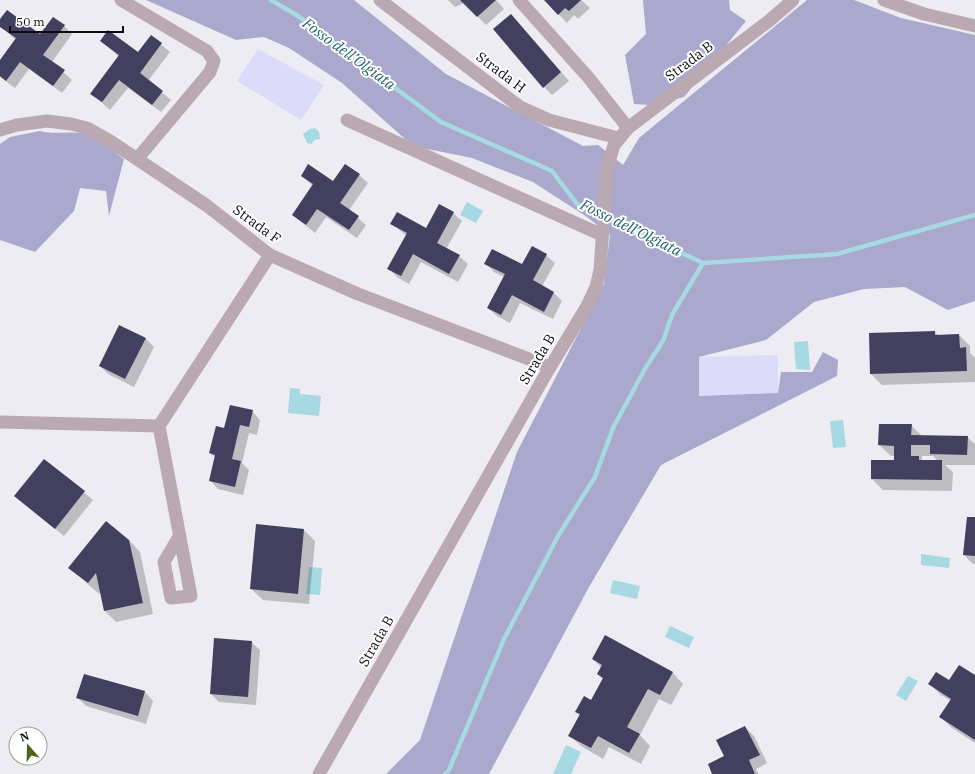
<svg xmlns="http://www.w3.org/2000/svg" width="975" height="774" viewBox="0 0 975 774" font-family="'IBM Plex Serif',serif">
  <rect width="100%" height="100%" fill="#ececf2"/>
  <g fill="#dcdbfa">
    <polygon points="258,49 324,85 301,120 237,81"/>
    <polygon points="778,355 778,393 699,396 699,357"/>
  </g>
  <g fill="#aaa8cd">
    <polygon points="146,0 354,0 446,74 583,146 598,145 623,165 639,138 807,0 854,0 901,18 975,35 975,301 948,310 905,287 864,289 814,302 766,340 699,357 699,396 778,393 781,372 812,372 823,352 838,360 837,376 661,465 589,587 489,774 386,774 420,740 517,452 604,284 610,235 587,217 533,182 472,158 413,146 342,83 289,48 264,37 236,40"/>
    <polygon points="643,0 729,0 730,10 746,21 684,97 652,105 634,104 625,55 646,34"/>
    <path d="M40,131C56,135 66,131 81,133C94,134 113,151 124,159L109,216L106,191L80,188L74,211L35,252L0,240V144L10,137Z"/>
  </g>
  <g fill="#a6d9e1">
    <polygon points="315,128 319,132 320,139 314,140 312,144 307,143 303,134 310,129"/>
    <polygon points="467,202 483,211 476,223 460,215"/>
    <polygon points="808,341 810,370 796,369 794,342"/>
    <polygon points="290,388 300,389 300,394 321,396 319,416 288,413"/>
    <polygon points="843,420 846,447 833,448 830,421"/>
    <polygon points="921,554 950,558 949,568 921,565"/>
    <polygon points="309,567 322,568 320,595 306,594"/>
    <polygon points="613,580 640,586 637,599 610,593"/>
    <polygon points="670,626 694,637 689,648 665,637"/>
    <polygon points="908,676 918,681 906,701 896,695"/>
    <polygon points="566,745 581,752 571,774 553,774"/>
  </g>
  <g fill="#0003" fill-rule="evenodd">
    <polygon points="448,0 496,0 504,9 486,25 464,3 455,7"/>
    <polygon points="545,0 581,0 590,8 578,19 574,15 567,23"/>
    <polygon points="511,15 569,81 552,95 544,87"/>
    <polygon points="0,21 40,36 64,26 72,34 52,62 72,80 62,93 29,69 15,88 0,77 0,62 16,40 0,26"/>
    <polygon points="151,36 170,52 148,81 171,100 161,112 128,88 110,110 91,93 119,57 101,41 138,53"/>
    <polygon points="359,175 368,183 349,210 366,225 357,238 326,217 315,233 293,215 313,186 302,176 333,183"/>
    <polygon points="453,213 462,221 446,249 459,256 468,264 458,282 421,262 409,284 397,277 389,269 407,236 392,224 426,229"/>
    <polygon points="546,255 555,263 542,286 554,293 562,301 553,319 520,303 510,323 497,316 488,308 504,277 494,272 485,263 522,266"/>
    <polygon points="935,332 939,336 959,335 970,346 970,353 975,358 975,382 882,385 871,374"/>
    <polygon points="145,338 154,347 134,387 108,374 100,366"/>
    <polygon points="252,411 260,420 257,435 249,433 242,463 249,470 243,495 218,489 210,480 216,458 210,453 225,429"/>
    <path d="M911,425L922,436L967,437L975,444V465H945L953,472L952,491L883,490L872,479V461H895V456H891L879,445ZM922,456H933L938,461L922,460Z"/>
    <polygon points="44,460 93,500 64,536 15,496"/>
    <polygon points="975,518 975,564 972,563 964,555"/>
    <polygon points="304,530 315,541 309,604 263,600 251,589"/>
    <polygon points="129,540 140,552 153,614 116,622 105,611 101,591 99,594 70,568"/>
    <polygon points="251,642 260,650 256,705 219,702 211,694"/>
    <polygon points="593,659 672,672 683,684 671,705 659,699 640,735 650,746 641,764 609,747 603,759 581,746 569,735 580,716 576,712 591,701 603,679 598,674 602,668"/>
    <polygon points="84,675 145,692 153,701 146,724 86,706 78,698"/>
    <polygon points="975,677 975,743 952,728 941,717 951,701 941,695 930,684"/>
    <polygon points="745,727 754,736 767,763 756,769 759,774 714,774"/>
  </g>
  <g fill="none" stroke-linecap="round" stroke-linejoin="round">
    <g stroke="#a6d9e1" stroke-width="4.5">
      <polyline points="271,0 298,16 441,122 552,171 577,204 703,263 837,254 975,215"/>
      <polyline points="445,774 449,770 504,639 558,536 595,477 613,428 646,367 663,341 672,315 703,263"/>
    </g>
  </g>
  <g fill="#423f5f">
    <polygon points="460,0 496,0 477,17"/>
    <polygon points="544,0 581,0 569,11 565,8 558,15"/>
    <polygon points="7,10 40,34 53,17 65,25 43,55 65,70 53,86 20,62 6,81 0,76 0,60 16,38 0,27 0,19"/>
    <polygon points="511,14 561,72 543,88 493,29"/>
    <polygon points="108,30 138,52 151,35 162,43 140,73 163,91 152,105 119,80 102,102 90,94 119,55 100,41"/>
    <polygon points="308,164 333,181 345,164 360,174 340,203 359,216 349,230 317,209 306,225 292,215 313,184 301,176"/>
    <polygon points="439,204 454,212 437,243 460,255 449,274 413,254 401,276 387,269 407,233 390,224 397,212 426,228"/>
    <polygon points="532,246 547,254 533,280 554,292 544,312 512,295 501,315 487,308 505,274 484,264 492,249 522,264"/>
    <polygon points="119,325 146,338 125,379 99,366"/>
    <polygon points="935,331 935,335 959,334 960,348 966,347 967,371 870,374 869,333"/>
    <polygon points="230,405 253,410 249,427 240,425 232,459 241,461 235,487 209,481 215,455 209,453 216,426 224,428"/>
    <polygon points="879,424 912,424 911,435 968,436 967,455 930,454 930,445 911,445 911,456 919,456 919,460 942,460 942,480 871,479 871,460 894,460 894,446 878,445"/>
    <polygon points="44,459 85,491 55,529 14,496"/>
    <polygon points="967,517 975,517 975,556 963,555"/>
    <polygon points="106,521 129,540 143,603 104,611 96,573 88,583 68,568"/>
    <polygon points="256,524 304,529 298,594 250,589"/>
    <polygon points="605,635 673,672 660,695 648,689 627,727 640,734 629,753 598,736 591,748 568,736 580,714 575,712 584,696 591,700 603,678 597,674 602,665 592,659"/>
    <polygon points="214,638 252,641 248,697 210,694"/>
    <polygon points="959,665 975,675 975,740 939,717 951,699 928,684 936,672 949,680"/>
    <polygon points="84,674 145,691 138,716 76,698"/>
    <polygon points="745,726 760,755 749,760 755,774 712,774 708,764 724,756 716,740"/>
  </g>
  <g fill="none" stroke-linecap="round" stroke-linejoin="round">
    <g stroke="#bba9b2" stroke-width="13">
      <polyline points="121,0 207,51 214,61 210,72 137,159"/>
      <polyline points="380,0 520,107 549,120 618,138"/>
      <polyline points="519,0 588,77 628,128"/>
      <polyline points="884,0 924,14 975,26"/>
      <polyline points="347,120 602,235"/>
      <polyline points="0,130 17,125 47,121 71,124 87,128 110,141 206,205 270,255 358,294 550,367"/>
      <polyline points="0,422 159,426 191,596 171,598 164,562 180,535"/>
      <polyline points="159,426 270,255"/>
      <polyline points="319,774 543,379 587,306 596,287 600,270 607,169 614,145 628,128 770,20 793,0"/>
    </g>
  </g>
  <g text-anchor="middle" stroke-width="4" stroke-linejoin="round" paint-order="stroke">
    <g font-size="14" fill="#0c0c0e" stroke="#fff">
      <text transform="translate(689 61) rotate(-37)" y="5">Strada B</text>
      <text transform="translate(501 72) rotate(37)" y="5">Strada H</text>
      <text transform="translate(257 224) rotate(36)" y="5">Strada F</text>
      <text transform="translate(537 359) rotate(-59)" y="5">Strada B</text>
      <text transform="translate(376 641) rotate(-60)" y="5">Strada B</text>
    </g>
    <g font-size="15" font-style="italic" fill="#1d616a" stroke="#fff">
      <text transform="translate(349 54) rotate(36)" y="5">Fosso dell’Olgiata</text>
      <text transform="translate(631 228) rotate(26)" y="5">Fosso dell’Olgiata</text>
    </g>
  </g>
  <g transform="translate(28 746) rotate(340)"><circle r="19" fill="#ffffff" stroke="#9e9e9f"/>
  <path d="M0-3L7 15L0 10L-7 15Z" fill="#49661a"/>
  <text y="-6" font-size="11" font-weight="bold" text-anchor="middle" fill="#0c0c0e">N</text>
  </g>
  <path d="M10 26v6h113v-6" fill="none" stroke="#0c0c0e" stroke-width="2"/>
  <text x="16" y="26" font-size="12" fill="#0c0c0e" stroke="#ffffff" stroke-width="3" paint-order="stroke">50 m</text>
</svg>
